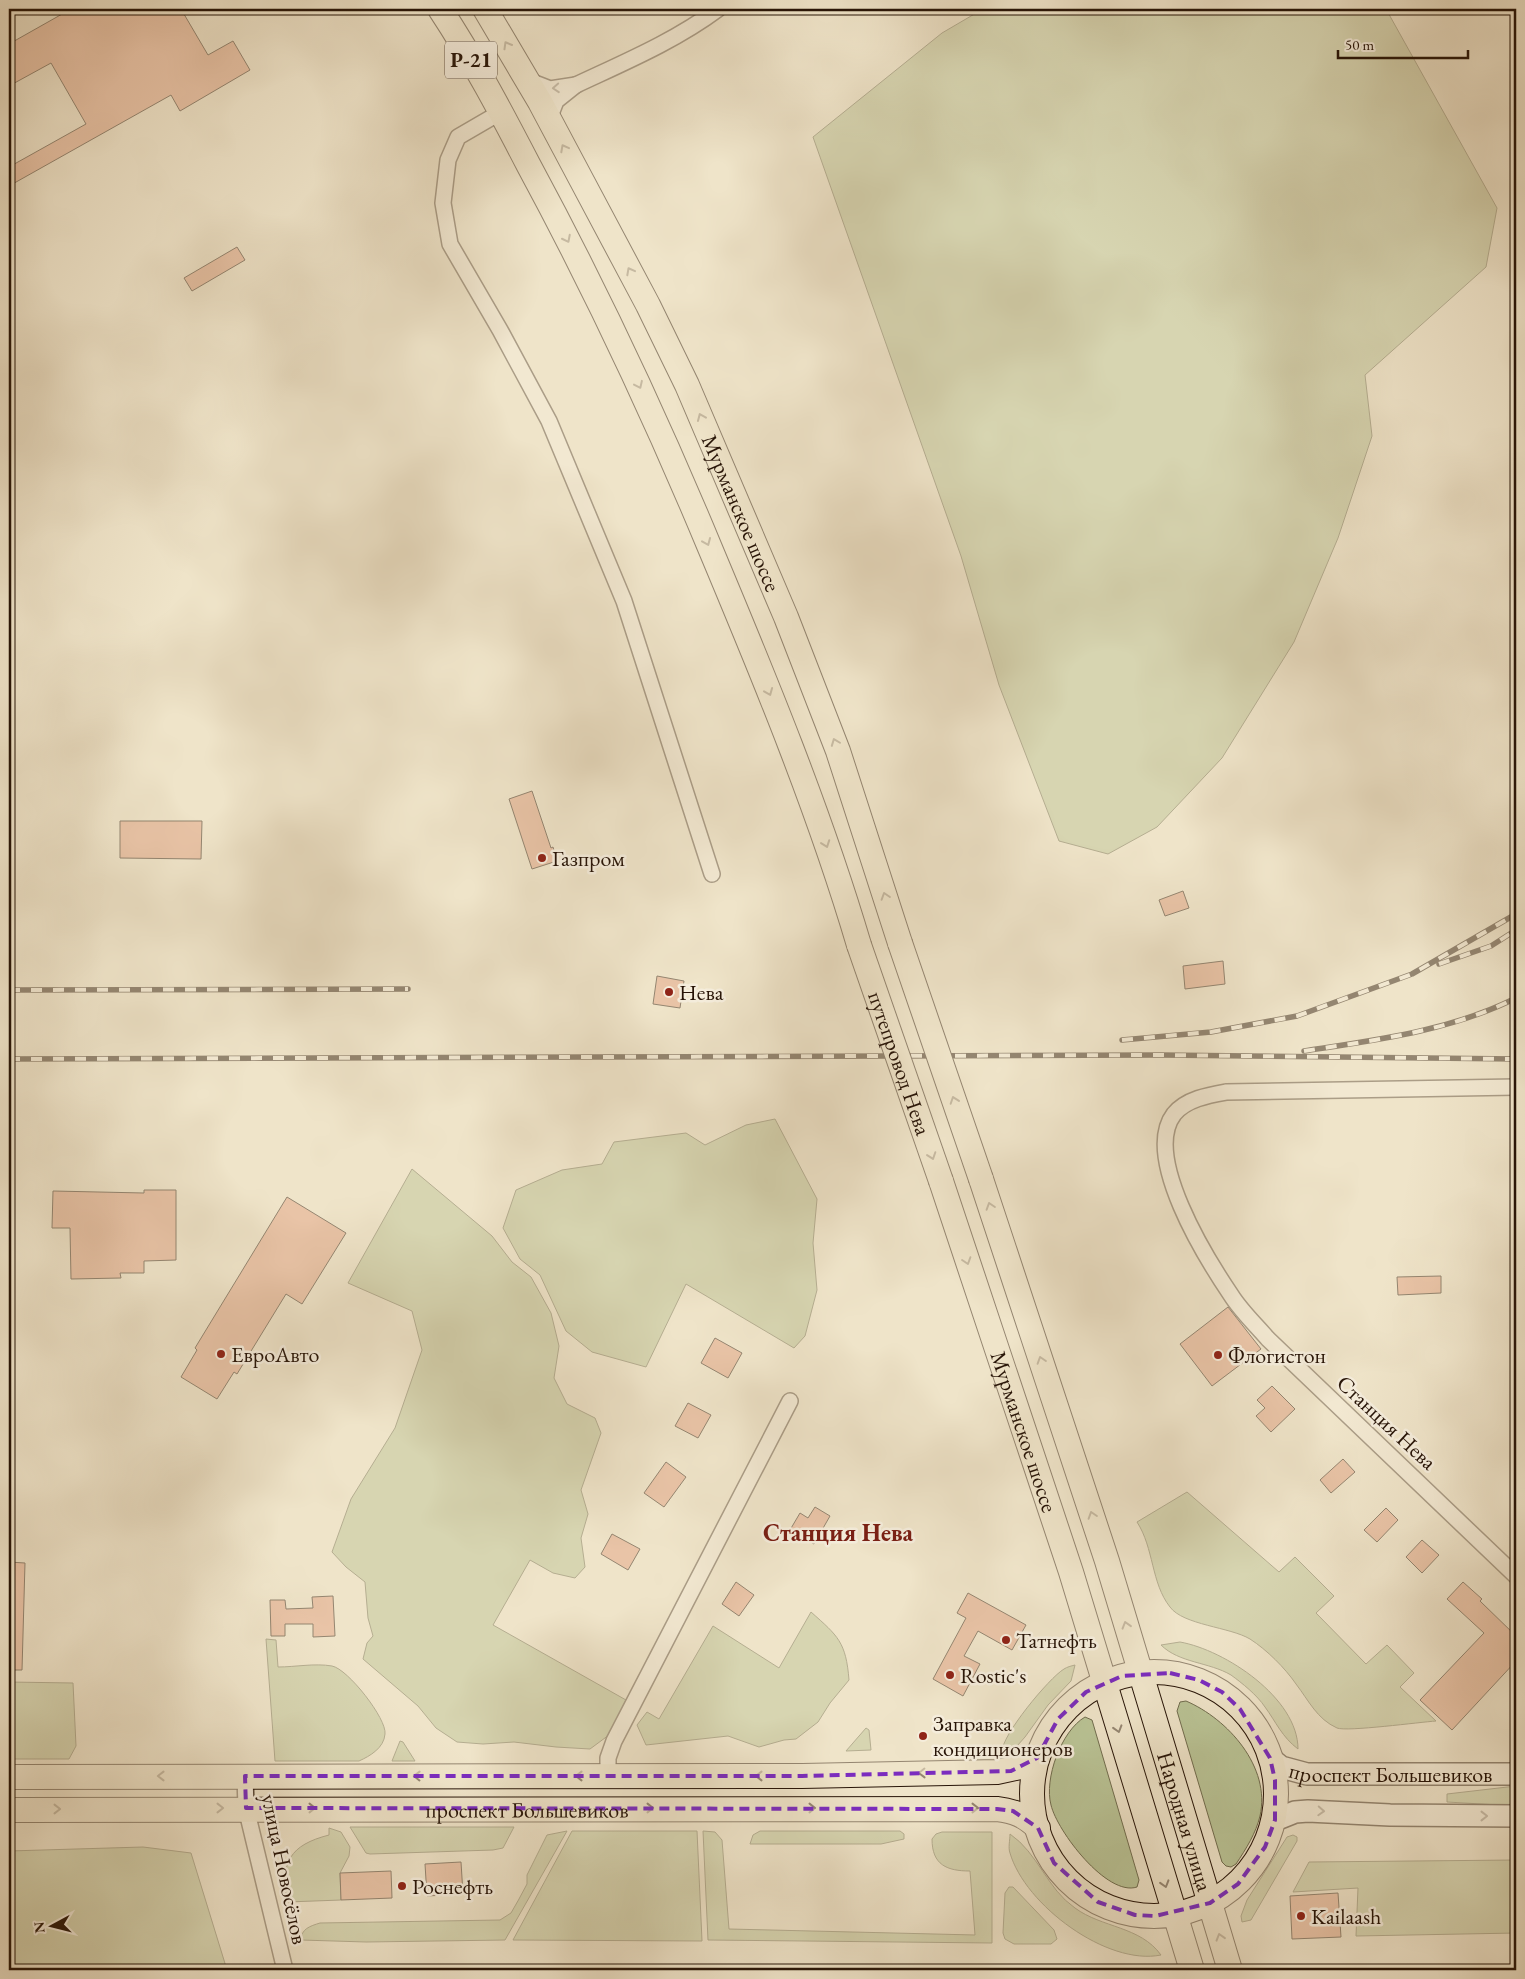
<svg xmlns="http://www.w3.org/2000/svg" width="1525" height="1979" viewBox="0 0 1525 1979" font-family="'EB Garamond',serif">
  <rect width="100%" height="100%" fill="#efe4c9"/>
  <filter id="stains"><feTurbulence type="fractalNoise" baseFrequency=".004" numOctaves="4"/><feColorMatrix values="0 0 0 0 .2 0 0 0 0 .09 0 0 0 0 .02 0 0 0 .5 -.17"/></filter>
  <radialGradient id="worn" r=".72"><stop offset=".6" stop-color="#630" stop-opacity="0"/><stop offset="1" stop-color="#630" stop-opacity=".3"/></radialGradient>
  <g fill="#bac496" stroke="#706c4e">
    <polygon points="983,9 1386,9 1497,208 1486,267 1365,375 1372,436 1338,538 1294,642 1222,758 1157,827 1108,854 1059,841 999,685 961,556 813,137 942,33"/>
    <polygon points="775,1119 817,1199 813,1243 817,1290 805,1336 794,1348 686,1284 646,1367 592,1352 566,1331 540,1275 520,1259 503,1228 516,1190 562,1170 602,1164 614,1142 686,1133 705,1145 746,1125"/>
    <polygon points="412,1169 492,1236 512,1262 531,1277 551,1313 559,1346 554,1378 567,1404 595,1418 601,1433 581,1490 588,1514 581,1538 585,1567 575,1578 553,1573 530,1560 493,1625 626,1700 613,1732 590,1749 556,1747 514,1742 483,1744 457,1742 436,1728 418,1706 363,1659 367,1643 373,1636 368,1618 365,1582 346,1567 332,1552 351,1499 395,1428 422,1350 412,1311 348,1283"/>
    <path d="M1187,1492L1279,1572L1295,1557L1334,1596L1316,1613L1366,1664L1387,1645L1414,1673L1400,1687L1436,1721C1421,1722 1346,1732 1337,1728C1317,1719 1309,1701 1296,1684C1285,1668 1267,1650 1250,1639C1230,1627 1183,1625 1170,1607C1151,1583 1154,1548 1137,1522Z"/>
    <path d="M811,1612C838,1636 846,1642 849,1680L830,1703L818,1722L796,1739L784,1740L759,1747L728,1736L646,1745L637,1725L647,1712L659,1719L713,1626L779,1668Z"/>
    <path d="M266,1639L276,1640L278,1667C295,1667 315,1663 332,1666C348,1669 387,1719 385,1734C384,1748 370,1756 359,1761H275Z"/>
    <path d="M1180,1642C1225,1650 1298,1698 1298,1749C1282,1737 1276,1722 1265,1707C1257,1695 1242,1683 1231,1675C1209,1662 1179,1663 1161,1645Z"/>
    <path d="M1075,1665L1071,1681L1048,1705L1025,1737L1017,1746L1002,1752C1001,1736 1049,1678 1064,1669C1067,1667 1071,1666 1075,1665Z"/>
    <polygon points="9,1682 73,1683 76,1746 69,1759 9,1759"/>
    <path d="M1186,1701C1228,1719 1271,1767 1260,1816C1256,1833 1246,1849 1236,1864L1231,1867L1226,1866L1222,1862L1177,1711L1180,1702Z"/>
    <path d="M1085,1717L1092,1720L1139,1880L1137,1887C1107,1897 1057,1831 1051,1805C1044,1779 1061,1731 1085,1717Z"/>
    <polygon points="866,1728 869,1730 871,1750 846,1751"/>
    <polygon points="400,1741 403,1742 415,1761 392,1761"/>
    <polygon points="1516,1786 1516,1806 1447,1802 1447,1794"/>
    <polygon points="350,1827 514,1827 503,1848 493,1850 370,1854 366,1853"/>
    <path d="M329,1828L341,1832L350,1847L349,1856L340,1873L341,1900L287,1902C280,1862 290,1845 329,1835Z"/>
    <path d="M567,1831L505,1940L366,1942L301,1940C301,1929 310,1926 320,1923L500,1920L511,1913L519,1899L527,1884V1875L547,1835Z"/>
    <polygon points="572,1831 697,1831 702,1941 513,1940"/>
    <path d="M703,1831L715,1832L722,1840L729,1929L975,1935L970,1871C947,1871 932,1865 932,1839L936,1834L942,1832H992V1943L708,1940Z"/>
    <polygon points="760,1831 900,1831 904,1834 904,1839 881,1844 750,1844 753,1835"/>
    <path d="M1010,1834C1038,1853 1047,1889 1075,1908C1102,1928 1140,1926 1161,1955C1107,1966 1025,1905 1010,1853C1008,1848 1010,1840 1010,1834Z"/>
    <polygon points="1293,1835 1297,1837 1297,1841 1251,1920 1242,1922 1241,1916 1247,1900 1287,1837"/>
    <polygon points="143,1847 191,1853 227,1970 9,1970 9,1851"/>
    <polygon points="1516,1860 1516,1933 1356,1936 1358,1888 1293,1892 1309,1862"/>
    <polygon points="1009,1887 1013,1887 1054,1930 1057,1939 1051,1944 1014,1944 1005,1939 1003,1933 1005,1893"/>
  </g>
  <g fill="#e39e7e" stroke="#271407">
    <polygon points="71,9 181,9 208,55 233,41 250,70 180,111 171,95 9,186 9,167 86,124 51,63 9,86 9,44"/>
    <polygon points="237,247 245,260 192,291 184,278"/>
    <polygon points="532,791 551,848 553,847 557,861 532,869 509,799"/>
    <polygon points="120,821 202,821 201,859 120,858"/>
    <polygon points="1183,891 1189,908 1165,916 1159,900"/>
    <polygon points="1223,961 1225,984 1185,989 1183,966"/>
    <polygon points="657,976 684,981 680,1008 653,1004"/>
    <polygon points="144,1190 176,1190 176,1260 144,1261 144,1273 120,1273 121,1278 71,1279 70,1228 52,1228 53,1191 144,1193"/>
    <polygon points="287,1197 346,1233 302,1304 286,1294 237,1374 234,1372 217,1399 181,1377 197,1350 195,1348"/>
    <polygon points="1441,1276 1441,1293 1398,1295 1397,1277"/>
    <polygon points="1228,1307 1261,1349 1212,1386 1180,1344"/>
    <polygon points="715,1338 742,1353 728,1378 701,1363"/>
    <polygon points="1272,1386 1295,1409 1271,1432 1256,1416 1265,1408 1257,1400"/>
    <polygon points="688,1403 711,1415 698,1438 675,1426"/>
    <polygon points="1343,1459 1355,1472 1331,1493 1320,1480"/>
    <polygon points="666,1462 686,1477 664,1507 644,1493"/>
    <polygon points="815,1507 830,1516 814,1544 790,1530 800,1513 808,1518"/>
    <polygon points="1386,1508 1398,1520 1377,1542 1364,1530"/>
    <polygon points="612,1534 640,1549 628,1570 601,1554"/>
    <polygon points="1422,1540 1439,1555 1422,1573 1406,1557"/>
    <polygon points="9,1562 25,1563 22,1670 9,1670"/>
    <polygon points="736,1582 754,1595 739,1616 722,1604"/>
    <polygon points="1463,1582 1482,1599 1480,1601 1516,1636 1516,1661 1452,1730 1420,1700 1484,1633 1447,1599"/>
    <polygon points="968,1593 1026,1625 1012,1650 978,1631 964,1656 980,1664 963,1696 933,1679 966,1618 957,1613"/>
    <polygon points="333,1596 335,1636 313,1637 313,1624 285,1624 285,1636 271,1636 270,1600 285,1600 286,1609 313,1608 312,1597"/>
    <polygon points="461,1862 463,1894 427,1896 425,1864"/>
    <polygon points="391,1871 392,1898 341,1900 340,1873"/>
    <polygon points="1338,1893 1341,1937 1292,1939 1290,1896"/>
  </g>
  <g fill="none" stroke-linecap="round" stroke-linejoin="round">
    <defs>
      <g id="street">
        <polyline points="527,80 550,89 576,85 556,101 549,119"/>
        <path d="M576,85C625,62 675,41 718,9"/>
        <polyline points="501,112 458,137 448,160 443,203 450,244 500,330 549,421 624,601 712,874"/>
        <path d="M1516,1087L1226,1092C1209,1095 1186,1099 1174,1114C1142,1156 1206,1258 1231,1295C1241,1311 1256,1325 1268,1339L1516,1576"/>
        <polyline points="245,1776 246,1808 285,1970"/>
        <polyline points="608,1776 608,1758 614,1741 790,1401"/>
      </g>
      <g id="secondary">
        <path id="s1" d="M1270,1758L1281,1767L1307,1774H1516"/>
        <polyline points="1275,1820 1295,1812 1308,1811 1390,1815 1516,1816"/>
      </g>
      <g id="primary">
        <path d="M440,9C473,59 501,112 529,166C596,290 656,418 710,548C765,679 819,810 859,945"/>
        <path id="s2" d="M485,9L540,102L648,305L687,385L786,617L838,751L900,943"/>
        <path id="s3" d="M981,1179L1107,1561L1230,1970"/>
        <path id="s4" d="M941,1181L1071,1572L1192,1970"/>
        <circle cx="1154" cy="1794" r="122"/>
        <polyline points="9,1777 802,1776 997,1772 1025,1766 1037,1758"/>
        <path id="s5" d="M9,1810L997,1809C1015,1811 1025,1816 1038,1828"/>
      </g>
    </defs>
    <use href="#street" stroke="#594838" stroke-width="18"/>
    <use href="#secondary" stroke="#271407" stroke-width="24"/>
    <use href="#primary" stroke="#271407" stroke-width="26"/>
    <use href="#street" stroke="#f5eddc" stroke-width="15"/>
    <use href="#secondary" stroke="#f5eddc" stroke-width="21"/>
    <use href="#primary" stroke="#efe4c9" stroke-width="24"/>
    <defs>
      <g id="rail">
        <polyline points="1439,964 1491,946 1516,930"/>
        <polyline points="9,990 408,989"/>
        <polyline points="1122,1040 1211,1032 1297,1016 1412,974 1516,914"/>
        <path d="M1304,1051C1376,1040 1450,1031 1516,998"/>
        <polyline points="9,1059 1161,1055 1516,1059"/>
      </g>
    </defs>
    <use href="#rail" stroke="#271407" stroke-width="5.5"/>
    <use href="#rail" stroke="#f5eddc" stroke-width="4" stroke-dasharray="11" stroke-linecap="butt"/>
    <defs>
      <g id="primary-bridge">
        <polyline points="900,943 981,1179"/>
        <path id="s6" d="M859,945L941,1181"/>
      </g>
    </defs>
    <use href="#primary-bridge" stroke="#271407" stroke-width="26" stroke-linecap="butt"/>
    <use href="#primary-bridge" stroke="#efe4c9" stroke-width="24"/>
  </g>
  <defs><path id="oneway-chevron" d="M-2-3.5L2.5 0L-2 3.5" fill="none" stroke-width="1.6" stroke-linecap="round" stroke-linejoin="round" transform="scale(1.25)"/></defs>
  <g stroke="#958672">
    <use href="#oneway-chevron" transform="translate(507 45) rotate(-120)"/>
    <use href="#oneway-chevron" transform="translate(564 148) rotate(-118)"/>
    <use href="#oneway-chevron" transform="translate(567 239) rotate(63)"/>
    <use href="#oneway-chevron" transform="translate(630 271) rotate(-118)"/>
    <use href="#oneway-chevron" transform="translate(639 385) rotate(65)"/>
    <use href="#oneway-chevron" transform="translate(701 417) rotate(-113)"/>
    <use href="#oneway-chevron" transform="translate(707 542) rotate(67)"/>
    <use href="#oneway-chevron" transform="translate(769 692) rotate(68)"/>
    <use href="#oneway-chevron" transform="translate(835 742) rotate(-111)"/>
    <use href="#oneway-chevron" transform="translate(826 844) rotate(70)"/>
    <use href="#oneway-chevron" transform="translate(885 896) rotate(-108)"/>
    <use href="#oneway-chevron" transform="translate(954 1100) rotate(-109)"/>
    <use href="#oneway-chevron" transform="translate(932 1156) rotate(71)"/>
    <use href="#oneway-chevron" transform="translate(990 1206) rotate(-108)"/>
    <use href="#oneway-chevron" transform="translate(967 1261) rotate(72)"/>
    <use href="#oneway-chevron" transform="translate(1041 1360) rotate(-108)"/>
    <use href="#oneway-chevron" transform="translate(1092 1515) rotate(-108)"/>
    <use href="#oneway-chevron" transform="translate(1126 1625) rotate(-107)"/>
    <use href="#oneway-chevron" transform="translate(1118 1729) rotate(73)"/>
    <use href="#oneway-chevron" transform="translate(922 1773) rotate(179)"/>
    <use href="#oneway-chevron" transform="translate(161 1776) rotate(180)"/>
    <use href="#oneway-chevron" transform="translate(417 1776) rotate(-179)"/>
    <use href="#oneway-chevron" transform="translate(579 1776) rotate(-180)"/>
    <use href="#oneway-chevron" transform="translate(759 1776) rotate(180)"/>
    <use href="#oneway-chevron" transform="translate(220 1808)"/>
    <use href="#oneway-chevron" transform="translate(312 1808)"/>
    <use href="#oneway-chevron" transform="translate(650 1808)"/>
    <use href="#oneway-chevron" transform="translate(812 1808)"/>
    <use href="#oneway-chevron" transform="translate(975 1808)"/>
    <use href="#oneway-chevron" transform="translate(57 1809)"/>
    <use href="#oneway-chevron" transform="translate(1165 1884) rotate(73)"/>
    <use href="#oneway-chevron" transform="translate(1220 1937) rotate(-107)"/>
  </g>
  <g stroke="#988b7c">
    <use href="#oneway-chevron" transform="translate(556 88) rotate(176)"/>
    <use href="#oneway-chevron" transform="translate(1321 1811) rotate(3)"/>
    <use href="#oneway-chevron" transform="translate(1484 1816)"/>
  </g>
  <path d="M0 0H1525V1979H0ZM1170,1673L1199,1680L1222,1692L1240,1709L1270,1758L1275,1780V1820L1265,1847L1238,1884L1210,1903L1155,1916L1135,1915L1098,1902L1054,1863L1038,1828L1013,1811L997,1809L246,1808L245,1776H802L1011,1771L1037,1758L1058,1719L1086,1692L1122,1676Z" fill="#efe4c9" fill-opacity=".55" fill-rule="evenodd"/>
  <path fill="none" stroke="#7b2cbf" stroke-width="4" stroke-dasharray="10 6" stroke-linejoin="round" d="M1170,1673L1199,1680L1222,1692L1240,1709L1270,1758L1275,1780V1820L1265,1847L1238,1884L1210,1903L1155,1916L1135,1915L1098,1902L1054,1863L1038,1828L1013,1811L997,1809L246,1808L245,1776H802L1011,1771L1037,1758L1058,1719L1086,1692L1122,1676Z"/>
  <g fill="#8f2418" stroke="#f5eddc" stroke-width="2">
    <circle cx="542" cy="858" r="5"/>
    <circle cx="669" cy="992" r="5"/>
    <circle cx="221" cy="1354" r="5"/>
    <circle cx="1218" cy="1355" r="5"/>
    <circle cx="1006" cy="1640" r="5"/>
    <circle cx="950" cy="1675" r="5"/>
    <circle cx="923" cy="1736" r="5"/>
    <circle cx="402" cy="1886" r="5"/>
    <circle cx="1301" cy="1916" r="5"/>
  </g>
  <g text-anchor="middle" stroke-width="5" stroke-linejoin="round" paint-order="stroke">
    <rect fill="#f5eddc" stroke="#655547" stroke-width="1" x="445" y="41.5" width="52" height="37" rx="4"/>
    <g font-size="21" font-weight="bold" fill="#271407">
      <text x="471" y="67">Р-21</text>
    </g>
    <g font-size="22" fill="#271407" stroke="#f5eddc">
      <text dy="8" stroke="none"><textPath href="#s2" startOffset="566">Мурманское шоссе</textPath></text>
      <text dy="8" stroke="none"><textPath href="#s6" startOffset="125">путепровод Нева</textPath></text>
      <text transform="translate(1387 1422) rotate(43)" y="8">Станция Нева</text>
      <text dy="8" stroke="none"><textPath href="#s4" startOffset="264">Мурманское шоссе</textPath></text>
      <text dy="8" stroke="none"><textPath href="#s1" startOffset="125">проспект Большевиков</textPath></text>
      <text dy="8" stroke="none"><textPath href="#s5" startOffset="518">проспект Большевиков</textPath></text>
      <text dy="8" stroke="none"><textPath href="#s3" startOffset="674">Народная улица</textPath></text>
      <text transform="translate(285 1869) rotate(78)" y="8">улица Новосёлов</text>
    </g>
    <g font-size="22" fill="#271407" stroke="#f5eddc" text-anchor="start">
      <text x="552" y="866">Газпром</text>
      <text x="679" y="1000">Нева</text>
      <text x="231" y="1362">ЕвроАвто</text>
      <text x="1228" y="1363">Флогистон</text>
      <text x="1016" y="1648">Татнефть</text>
      <text x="960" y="1683">Rostic's</text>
      <text x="933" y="1731">Заправка<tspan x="933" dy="25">кондиционеров</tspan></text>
      <text x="412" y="1894">Роснефть</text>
      <text x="1311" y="1924">Kailaash</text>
    </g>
    <g font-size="24" font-weight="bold" fill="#7a1f14" stroke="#f5eddc">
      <text x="838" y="1541">Станция Нева</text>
    </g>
  </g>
  <rect width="1525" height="1979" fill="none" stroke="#efe4c9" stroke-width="30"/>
  <rect x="10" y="10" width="1505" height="1959" fill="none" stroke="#271407" stroke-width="2.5"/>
  <rect x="15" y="15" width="1495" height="1949" fill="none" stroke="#271407"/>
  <g transform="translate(52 1926) rotate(263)" stroke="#f5eddc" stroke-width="4" paint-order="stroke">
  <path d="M0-4L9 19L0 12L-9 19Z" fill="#271407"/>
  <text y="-8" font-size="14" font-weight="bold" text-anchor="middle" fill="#271407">N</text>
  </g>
  <path d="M1338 50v8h130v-8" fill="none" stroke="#271407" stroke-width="2.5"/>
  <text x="1345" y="50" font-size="15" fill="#271407" stroke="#f5eddc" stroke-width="4" paint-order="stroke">50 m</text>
  <rect width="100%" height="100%" filter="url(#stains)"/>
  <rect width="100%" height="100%" fill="url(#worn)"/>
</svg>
